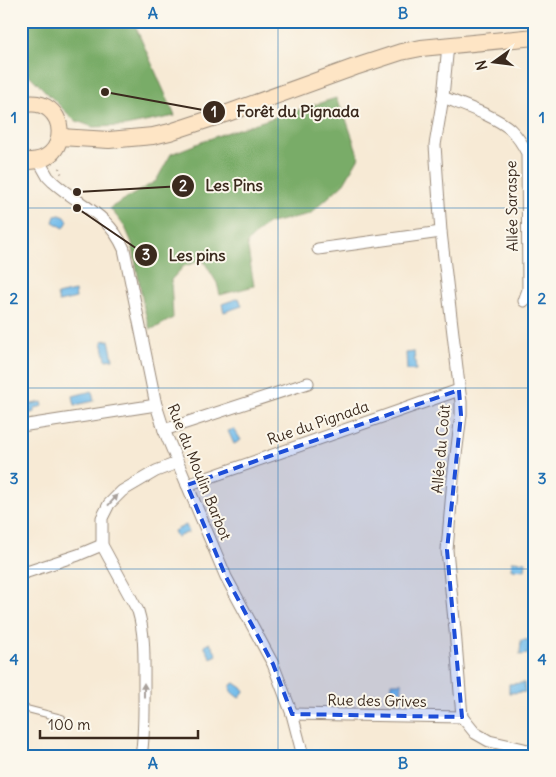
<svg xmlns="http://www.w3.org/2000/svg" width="556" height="777" viewBox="0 0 556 777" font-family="Delius,sans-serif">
  <rect width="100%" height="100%" fill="#fbf7ec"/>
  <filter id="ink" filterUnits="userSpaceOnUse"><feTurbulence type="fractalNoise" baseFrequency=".02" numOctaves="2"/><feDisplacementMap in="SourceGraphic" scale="10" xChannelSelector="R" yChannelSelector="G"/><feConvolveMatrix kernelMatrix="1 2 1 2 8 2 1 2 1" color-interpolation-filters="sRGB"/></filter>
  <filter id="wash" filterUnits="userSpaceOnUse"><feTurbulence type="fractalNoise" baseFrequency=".0096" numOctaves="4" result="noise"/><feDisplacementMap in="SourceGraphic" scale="20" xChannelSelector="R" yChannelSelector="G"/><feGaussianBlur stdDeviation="1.12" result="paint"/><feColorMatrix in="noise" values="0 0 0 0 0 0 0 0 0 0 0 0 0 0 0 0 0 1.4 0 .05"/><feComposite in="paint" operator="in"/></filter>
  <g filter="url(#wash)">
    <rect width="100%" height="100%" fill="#f7ead5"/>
    <g fill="#79ac67" stroke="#5a6b42">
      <polygon points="21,21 133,21 175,116 125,126 93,127 74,120 21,67"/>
      <polygon points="336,98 346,119 359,157 344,183 310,214 266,224 247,243 254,286 220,295 217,283 203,260 184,266 171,280 173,318 157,327 150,329 144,308 132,243 125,227 110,208 156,181 171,154 222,134"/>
    </g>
    <g fill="#72bceb" stroke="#567384">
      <polygon points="60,215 65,217 68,221 64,228 53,222 55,216"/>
      <polygon points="75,291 76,298 59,302 57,295"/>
      <polygon points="239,298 242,306 224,312 222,304"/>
      <polygon points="109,340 113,359 106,360 102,341"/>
      <polygon points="414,352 416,370 407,370 406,353"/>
      <polygon points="92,391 94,401 75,405 73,396"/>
      <polygon points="42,402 43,406 35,408 35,412 22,415 21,406"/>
      <polygon points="234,429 241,440 234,444 228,431"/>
      <polygon points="186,525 189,532 177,537 174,531"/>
      <polygon points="512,561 526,562 525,570 511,569"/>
      <polygon points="521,640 529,640 528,654 520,655"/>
      <polygon points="210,643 217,655 211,658 204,646"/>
      <path d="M235,683L245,690L239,698C234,694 227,691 232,684Z"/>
      <polygon points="392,683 402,683 401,701 391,701"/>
      <polygon points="524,683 525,692 509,693 509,684"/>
    </g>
  </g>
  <g filter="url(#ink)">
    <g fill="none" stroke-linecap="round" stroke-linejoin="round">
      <defs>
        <polyline id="lane" points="21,712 27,709 62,718"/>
        <g id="street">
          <polyline points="534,21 535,23"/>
          <polyline points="448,45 443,97 435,145 441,232 461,402 461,415 453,479 447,550 455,630 462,717 475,733 489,741 524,749 524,756"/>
          <path d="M443,97C462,105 498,117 511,130C518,137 523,145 527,153L528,290L524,301"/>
          <path d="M39,161L48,177L53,182C80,206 108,213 124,249L156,405L164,430L226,577L273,664L292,714L303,756"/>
          <polyline points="318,249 441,232"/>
          <polyline points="21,426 156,405"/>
          <polyline points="164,430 308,383"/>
          <polyline points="187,485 459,390"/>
          <polyline points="21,574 78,555 102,545"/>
          <polyline points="292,714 462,717"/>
          <path d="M141,756C145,732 144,706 144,681C144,658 145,634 138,611L102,545V518L109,504L122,491L156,471L177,463"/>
        </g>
        <g id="secondary">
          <path d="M21,105C71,92 74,170 21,160"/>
          <polyline points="60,137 109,140 153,136 170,132 225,114 355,67 401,52 421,48 535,37"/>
        </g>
      </defs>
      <use href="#lane" stroke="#998a7a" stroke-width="8"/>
      <use href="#street" stroke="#998a7a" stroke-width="13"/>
      <use href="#secondary" stroke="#998a7a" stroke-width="18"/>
      <polyline stroke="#998a7a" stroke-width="2" stroke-dasharray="1 4" stroke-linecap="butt" points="59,168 62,175"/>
      <use href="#lane" stroke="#fff" stroke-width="5.5"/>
      <use href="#street" stroke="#fff" stroke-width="11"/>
      <use href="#secondary" stroke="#fee5c5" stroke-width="16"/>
    </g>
    <defs><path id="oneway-solid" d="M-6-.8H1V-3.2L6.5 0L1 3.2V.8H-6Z" transform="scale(1.25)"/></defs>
    <g fill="#a79f9a">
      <use href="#oneway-solid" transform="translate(113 500) rotate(-48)"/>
      <use href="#oneway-solid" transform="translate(144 690) rotate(-90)"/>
    </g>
  </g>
  <path fill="#1d4ed8" fill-opacity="0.2" stroke="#1d4ed8" stroke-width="4" stroke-dasharray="10 6" stroke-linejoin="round" d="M459,390L461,415L447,550L462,717L292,714L273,664L226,577L187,485Z"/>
  <path fill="none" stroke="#1f6fb2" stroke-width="1" stroke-opacity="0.55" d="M278,21V756M21,208H535M21,388H535M21,569H535"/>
  <g text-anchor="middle" stroke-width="4" stroke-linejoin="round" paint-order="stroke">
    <g font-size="15" fill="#3b2a1e" stroke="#fbf7ec">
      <text transform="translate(512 206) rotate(-91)" y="5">Allée Saraspe</text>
      <text transform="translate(318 423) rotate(-19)" y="5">Rue du Pignada</text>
      <text transform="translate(441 449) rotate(-85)" y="5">Allée du Coût</text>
      <text transform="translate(199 472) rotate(68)" y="5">Rue du Moulin Barbot</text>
      <text transform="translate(377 701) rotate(1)" y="5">Rue des Grives</text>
    </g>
  </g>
  <path fill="none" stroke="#3b2a1e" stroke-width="2" d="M105 92L214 112M77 192L183 186M77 208L146 255"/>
  <g fill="#3b2a1e" stroke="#fbf7ec" stroke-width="2">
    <circle cx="105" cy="92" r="5"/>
    <circle cx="77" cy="192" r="5"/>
    <circle cx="77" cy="208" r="5"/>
    <circle cx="214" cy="112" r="12"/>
    <circle cx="183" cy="186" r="12"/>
    <circle cx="146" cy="255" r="12"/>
  </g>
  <g font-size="15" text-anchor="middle" font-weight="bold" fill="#fff">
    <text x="214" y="117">1</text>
    <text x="183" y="191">2</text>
    <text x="146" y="260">3</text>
  </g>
  <g font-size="16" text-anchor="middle" font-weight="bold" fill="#3b2a1e" stroke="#fbf7ec" stroke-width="4" stroke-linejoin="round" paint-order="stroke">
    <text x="298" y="117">Forêt du Pignada</text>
    <text x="234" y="191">Les Pins</text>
    <text x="197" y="261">Les pins</text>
  </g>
  <rect width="556" height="777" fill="none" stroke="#fbf7ec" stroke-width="55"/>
  <g transform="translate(494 62) rotate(256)" stroke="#fbf7ec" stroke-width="4" paint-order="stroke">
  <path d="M0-4L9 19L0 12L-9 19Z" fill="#3b2a1e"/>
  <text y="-8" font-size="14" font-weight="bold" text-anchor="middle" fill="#3b2a1e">N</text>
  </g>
  <path d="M40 730v8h158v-8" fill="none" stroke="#3b2a1e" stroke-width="2.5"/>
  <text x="48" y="730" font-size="15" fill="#3b2a1e" stroke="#fbf7ec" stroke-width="4" paint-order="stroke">100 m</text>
  <rect x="28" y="28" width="500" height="722" fill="none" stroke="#1f6fb2" stroke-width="2"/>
  <g font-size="16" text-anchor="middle" font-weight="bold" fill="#1f6fb2">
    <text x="153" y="19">A</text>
    <text x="403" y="19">B</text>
    <text x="14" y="123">1</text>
    <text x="542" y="123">1</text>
    <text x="14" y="304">2</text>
    <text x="542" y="304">2</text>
    <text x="14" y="484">3</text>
    <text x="542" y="484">3</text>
    <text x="14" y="665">4</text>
    <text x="542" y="665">4</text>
    <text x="153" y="769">A</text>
    <text x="403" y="769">B</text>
  </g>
</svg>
